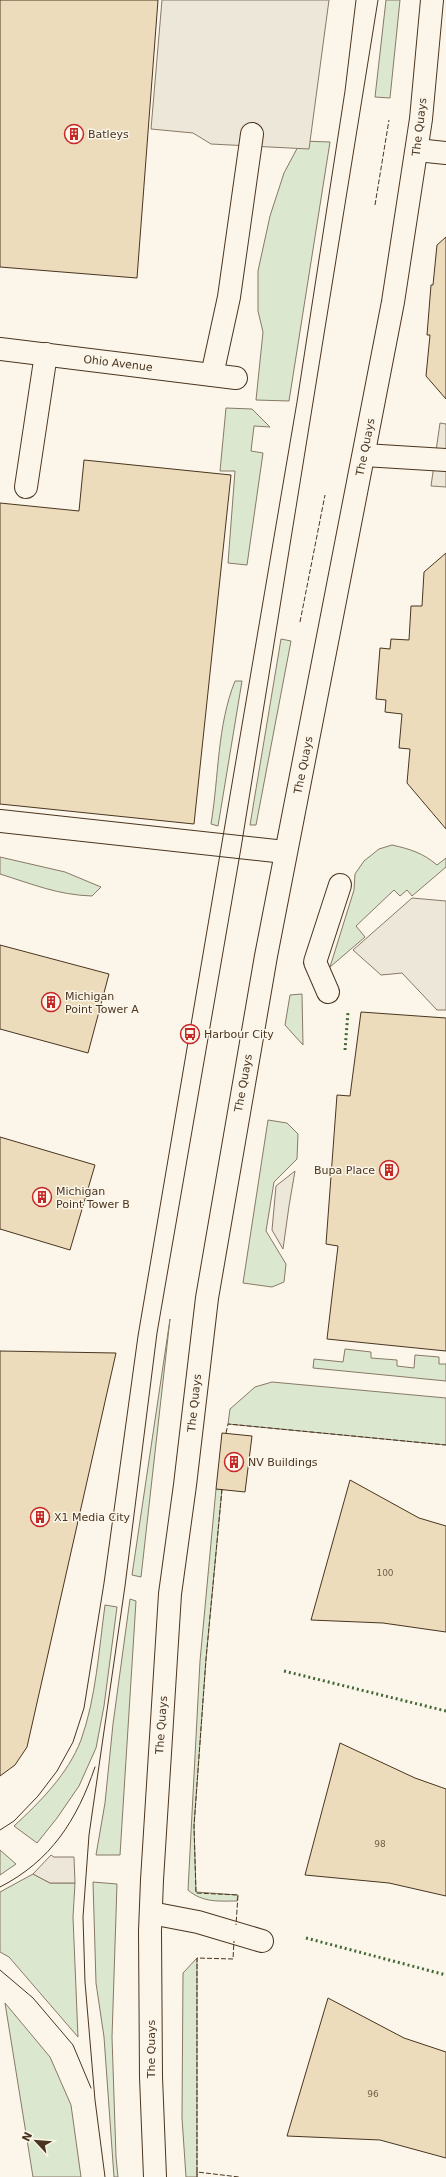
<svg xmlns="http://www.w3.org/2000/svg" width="446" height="2177" viewBox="0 0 446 2177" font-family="'DejaVu Sans',sans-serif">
  <rect width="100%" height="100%" fill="#fbf6e9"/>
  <g fill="#dce7d0" stroke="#887966">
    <polygon points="386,0 400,0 390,98 375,97"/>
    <polygon points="301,141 330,142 289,401 256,400 263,332 258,311 258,271 270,216 284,173"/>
    <polygon points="226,408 252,409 270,427 254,426 251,451 263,453 247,565 228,563 235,471 220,471"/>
    <polygon points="281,639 291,641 256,825 250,825"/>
    <path d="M235,681H242L218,826L211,824C219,776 217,726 235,681Z"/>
    <path d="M392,845C410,849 423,853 437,865L446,858V867L412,896L407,890L400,896L394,890L356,926L365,937L330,967L354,890L355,874L364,861L379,849Z"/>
    <path d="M0,857L65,872L101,887L92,896C58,895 32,884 0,874Z"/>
    <polygon points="302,994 303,1045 285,1025 290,995"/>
    <polygon points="268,1120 287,1123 298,1134 297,1159 274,1182 266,1231 286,1264 284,1282 272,1287 243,1283"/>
    <polygon points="170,1319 141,1577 132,1575"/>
    <polygon points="345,1349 371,1352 371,1358 397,1360 397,1366 414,1368 415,1355 439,1357 439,1364 446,1364 446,1381 313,1368 314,1359 343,1362"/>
    <polygon points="272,1382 446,1398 446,1445 228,1424 230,1409 255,1387"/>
    <path d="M216,1489H222L206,1659L194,1826L196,1892L238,1895L237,1901C219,1901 203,1903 188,1890L200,1661Z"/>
    <polygon points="130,1599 136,1601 120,1855 96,1855 105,1803 113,1724"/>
    <path d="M105,1605L117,1607L104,1706L96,1748L79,1786L57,1818L37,1843L14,1826C40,1802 68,1774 81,1740C96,1698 99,1649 105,1605Z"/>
    <polygon points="0,1850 16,1864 0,1875"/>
    <polygon points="33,1874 50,1883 75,1883 73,1917 78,2037 9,1957 0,1952 0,1892"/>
    <polygon points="93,1882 117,1884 112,2037 116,2157 118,2177 114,2177 104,2037 96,1983"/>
    <polygon points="197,1958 197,2177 186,2177 182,2118 183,1973"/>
    <polygon points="5,2003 50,2057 71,2105 81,2177 33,2177"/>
  </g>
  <g fill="#ede7d9" stroke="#887966">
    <polygon points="162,0 329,0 309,149 211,144 193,133 151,129"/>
    <polygon points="440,423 446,424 446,487 431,486"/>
    <polygon points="412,898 446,901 446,1010 437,1010 402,973 381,975 353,950"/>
    <polygon points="295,1171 289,1206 283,1249 272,1230 276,1186"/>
    <polygon points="51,1855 54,1857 74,1857 75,1883 50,1883 33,1874"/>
  </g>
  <g fill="#ecdcbc" stroke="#4a3520">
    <polygon points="0,0 158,0 137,278 0,267"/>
    <polygon points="446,237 446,399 426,376 430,335 427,335 431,285 433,285 437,245"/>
    <polygon points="84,460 231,475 194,824 0,804 0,503 79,511"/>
    <polygon points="446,553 446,829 407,783 410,749 399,748 402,714 385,712 386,700 376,699 380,648 390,649 391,639 409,640 411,606 422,606 424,572"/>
    <polygon points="0,945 109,974 88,1053 0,1029"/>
    <polygon points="361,1012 446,1018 446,1351 327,1339 338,1246 326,1244 337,1095 350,1096"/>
    <polygon points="0,1137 95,1165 70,1250 0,1229"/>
    <polygon points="0,1351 116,1353 27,1747 15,1765 0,1776"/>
    <polygon points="222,1433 252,1436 245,1492 216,1489"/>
    <polygon points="350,1480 419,1518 446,1526 446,1632 383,1623 311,1620"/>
    <polygon points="340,1743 415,1778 446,1789 446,1896 389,1883 305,1875"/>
    <polygon points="328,1998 404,2038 446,2052 446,2158 380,2140 287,2136"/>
  </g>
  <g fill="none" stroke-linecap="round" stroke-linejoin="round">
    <defs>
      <g id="minor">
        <polyline points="417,150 446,153"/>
        <polyline points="0,349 236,378"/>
        <polyline points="212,375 229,297 252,134"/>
        <polyline points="364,455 446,460"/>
        <polyline points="26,487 46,354"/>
        <polyline points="0,821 285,852"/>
        <polyline points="328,992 315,962 340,885"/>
        <polyline points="151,1913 198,1922 262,1941"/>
        <polyline points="155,2177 151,2077 150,1931 152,1880 170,1594 185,1485 207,1298 266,956 393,302 421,119 432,0"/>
      </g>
    </defs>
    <use href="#minor" stroke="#4a3520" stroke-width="24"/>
    <use href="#minor" stroke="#fbf6e9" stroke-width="22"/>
    <g stroke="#4a3520" stroke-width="1">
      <polyline points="0,1830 14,1821 38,1796 57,1771 73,1742 84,1708 104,1583 138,1336 297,402 345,91 356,0"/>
      <path d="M0,1887C51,1861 77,1820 95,1767"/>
      <polyline points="0,1970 33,1998 73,2045 91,2088"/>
      <polyline points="105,2177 95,2100 85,1982 83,1917 89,1835 125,1586 157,1333 241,848 378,0"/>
    </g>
    <g stroke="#436837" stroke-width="3" stroke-dasharray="2 3" stroke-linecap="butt">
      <polyline points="345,1050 348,1012"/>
      <polyline points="284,1671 446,1711"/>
      <polyline points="306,1938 446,1975"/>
    </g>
    <g stroke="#4a3520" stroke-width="1" stroke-dasharray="5 2" stroke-linecap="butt">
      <polyline points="375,205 389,120"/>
      <polyline points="300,622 325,495"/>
      <polyline points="226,1433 228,1424 446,1445"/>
      <polyline points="222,1489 206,1659 194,1826 196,1893 238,1895 236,1925"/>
      <polyline points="197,2172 197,1958 233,1959 234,1941"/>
      <polyline points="197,2177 197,2172 239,2177"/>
    </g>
  </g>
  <defs>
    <symbol id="building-ring" viewBox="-11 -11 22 22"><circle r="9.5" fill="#fbf6e9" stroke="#c62828" stroke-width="1.5"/><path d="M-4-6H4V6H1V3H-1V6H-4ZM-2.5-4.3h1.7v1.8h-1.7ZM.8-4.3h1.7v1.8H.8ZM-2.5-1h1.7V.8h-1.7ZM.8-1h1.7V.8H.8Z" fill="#c62828"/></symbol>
    <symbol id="bus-ring" viewBox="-11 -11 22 22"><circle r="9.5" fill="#fbf6e9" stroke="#c62828" stroke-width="1.5"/><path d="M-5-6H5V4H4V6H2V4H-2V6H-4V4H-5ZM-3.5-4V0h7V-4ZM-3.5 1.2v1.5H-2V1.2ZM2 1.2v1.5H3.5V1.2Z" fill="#c62828"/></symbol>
  </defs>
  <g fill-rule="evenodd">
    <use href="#building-ring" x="63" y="123" width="22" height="22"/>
    <use href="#building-ring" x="40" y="991" width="22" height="22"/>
    <use href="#bus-ring" x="179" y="1023" width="22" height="22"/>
    <use href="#building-ring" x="378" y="1159" width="22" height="22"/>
    <use href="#building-ring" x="31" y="1186" width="22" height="22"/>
    <use href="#building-ring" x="223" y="1451" width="22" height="22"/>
    <use href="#building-ring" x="29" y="1506" width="22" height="22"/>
  </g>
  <g text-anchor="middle" stroke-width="3" stroke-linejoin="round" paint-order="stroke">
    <g font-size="9" fill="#725f47">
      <text x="385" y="1576">100</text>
      <text x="380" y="1847">98</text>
      <text x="373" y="2097">96</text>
    </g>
    <g font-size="11" fill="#4a3520" stroke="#fbf6e9">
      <text transform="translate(419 127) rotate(-83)" y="4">The Quays</text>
      <text transform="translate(118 363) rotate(7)" y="4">Ohio Avenue</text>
      <text transform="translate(365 447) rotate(-79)" y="4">The Quays</text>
      <text transform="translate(303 765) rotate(-79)" y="4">The Quays</text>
      <text transform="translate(243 1083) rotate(-80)" y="4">The Quays</text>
      <text transform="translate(194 1403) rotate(-84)" y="4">The Quays</text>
      <text transform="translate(161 1725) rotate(-86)" y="4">The Quays</text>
      <text transform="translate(151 2049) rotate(-90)" y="4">The Quays</text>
    </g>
    <g font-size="11" fill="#4a3520" stroke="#fbf6e9" text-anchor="start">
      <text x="88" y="138">Batleys</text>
      <text x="65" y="1000">Michigan<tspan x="65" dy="13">Point Tower A</tspan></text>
      <text x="204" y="1038">Harbour City</text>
      <text x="375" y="1174" text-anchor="end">Bupa Place</text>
      <text x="56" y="1195">Michigan<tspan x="56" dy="13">Point Tower B</tspan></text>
      <text x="248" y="1466">NV Buildings</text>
      <text x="54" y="1521">X1 Media City</text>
    </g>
  </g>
  <g transform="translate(36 2141) rotate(296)" stroke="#fbf6e9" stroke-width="3" paint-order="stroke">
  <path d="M0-3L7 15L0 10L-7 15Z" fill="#4a3520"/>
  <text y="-6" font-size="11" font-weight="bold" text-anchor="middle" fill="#4a3520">N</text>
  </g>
</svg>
